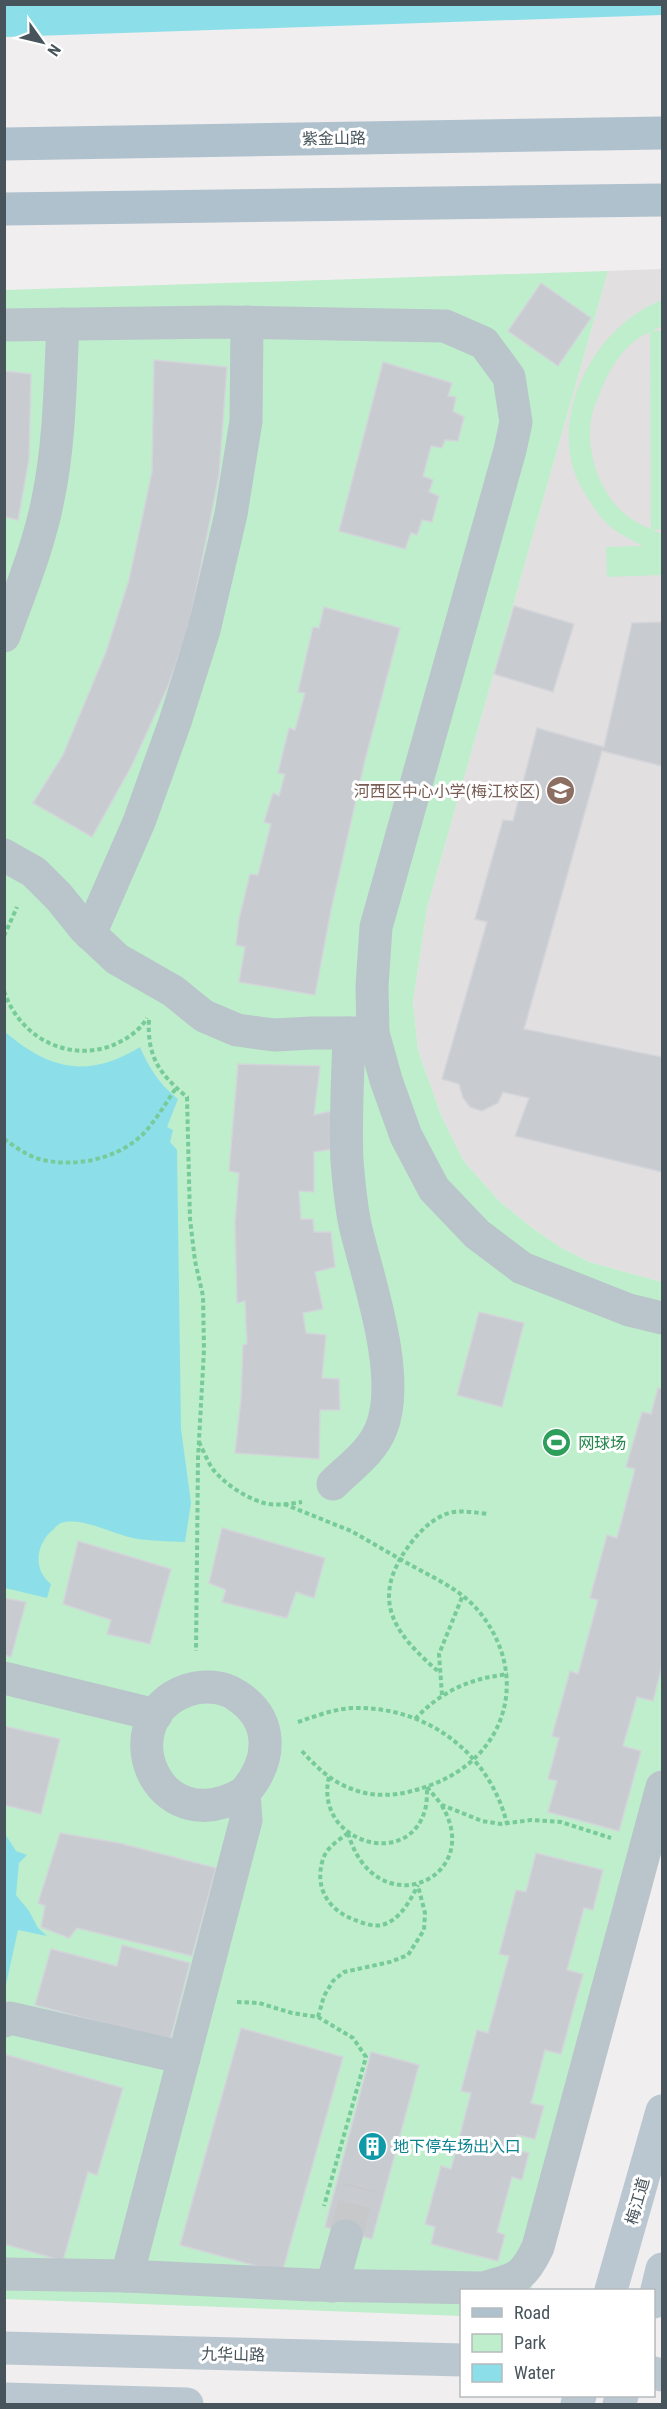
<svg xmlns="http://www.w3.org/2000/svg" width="667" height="2409" viewBox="0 0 667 2409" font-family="'Roboto Condensed','Noto Sans SC',sans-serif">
  <rect width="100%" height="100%" fill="#f1eeef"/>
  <polygon fill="#e2dfe0" points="662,269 662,1282 589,1262 560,1247 531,1227 499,1201 463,1160 441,1115 418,1050 413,1002 427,908 608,271"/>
  <g fill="#beeecb" fill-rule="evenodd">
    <polygon points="608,271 427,908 413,1002 418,1050 441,1115 463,1160 499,1201 531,1227 560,1247 589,1262 662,1282 662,1814 531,2290 462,2290 461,2316 5,2299 5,290"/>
    <path d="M662,300V326L652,331H662V529L652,530L662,534V575L607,577L606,547L643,546C632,540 621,535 612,528C603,521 597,512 591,503C581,489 572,471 570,453C561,391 605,322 662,300ZM650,332L651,528L650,529C643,525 633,521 626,515C600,494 586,453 591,420C593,407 600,393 605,381C614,361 630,340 650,332Z"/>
  </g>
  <g fill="#8cdfe9">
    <polygon points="662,4 662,15 4,37 5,4"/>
    <path d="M4,1031C49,1070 88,1079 140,1047C149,1068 160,1085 178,1099L167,1127L173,1130L170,1142L177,1150L181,1429L191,1503L185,1542C169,1541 153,1541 138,1539C116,1536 83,1516 61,1523C60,1523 54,1528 54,1529C36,1543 32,1569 51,1584L47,1598L5,1588Z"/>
    <polygon points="5,1834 16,1851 27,1855 19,1863 16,1895 29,1911 38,1928 47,1936 18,1930 5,1989"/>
  </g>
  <g fill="#c8ccd1" stroke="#d3d5da" stroke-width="1.5">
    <polygon points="541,283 591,318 558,366 508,331"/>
    <polygon points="154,360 227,367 219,475 188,631 168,686 132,765 92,837 33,803 63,755 106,652 129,580 152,472"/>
    <polygon points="383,362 452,383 448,396 456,397 453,411 464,417 458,441 445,440 442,448 431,446 423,476 433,480 429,492 439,496 432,522 422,520 417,535 411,533 405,549 339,531"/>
    <polygon points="4,371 31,374 29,459 18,520 6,517 4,523"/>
    <polygon points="514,606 574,624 553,692 494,674"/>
    <polygon points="324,607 400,628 365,760 331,910 315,995 239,982 245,947 236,945 239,919 250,874 258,875 271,824 264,822 273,793 279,796 285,774 278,773 289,728 295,730 305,693 298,692 313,627 319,628"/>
    <polygon points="662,622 662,766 602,751 524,1029 662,1057 662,1172 515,1136 529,1098 503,1092 498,1103 482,1111 470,1107 463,1098 459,1084 442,1079 487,922 475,919 503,820 513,821 537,728 604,747 632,623"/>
    <polygon points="238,1064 320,1066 314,1115 332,1111 333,1149 314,1152 314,1192 299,1191 301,1219 313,1219 314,1232 331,1232 335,1267 315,1272 323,1309 303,1313 306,1333 326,1335 322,1378 339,1379 340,1410 320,1410 319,1459 235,1453 241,1399 243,1345 247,1344 245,1301 237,1303 235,1223 239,1173 229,1171"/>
    <polygon points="479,1312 524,1323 502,1407 457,1395"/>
    <polygon points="658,1388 662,1389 662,1666 653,1701 637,1697 623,1746 641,1751 619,1831 548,1812 557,1781 548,1779 559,1738 552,1736 570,1671 578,1674 598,1600 590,1598 607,1535 617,1538 635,1469 626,1467 642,1412 651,1414"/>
    <polygon points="222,1528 325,1558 314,1598 296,1592 287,1618 222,1602 226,1590 209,1583"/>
    <polygon points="78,1541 171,1569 150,1644 107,1634 111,1620 63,1604"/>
    <polygon points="4,1598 26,1602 11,1657 4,1655"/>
    <polygon points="4,1726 60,1739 41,1814 4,1805"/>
    <polygon points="60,1833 119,1843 216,1868 192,1956 77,1928 69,1938 41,1927 45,1906 38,1903"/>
    <polygon points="536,1853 603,1870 593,1910 584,1908 567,1970 583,1974 561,2054 545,2050 531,2103 544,2106 535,2139 517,2135 513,2149 529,2153 522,2180 512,2177 497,2232 505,2235 498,2261 431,2244 435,2227 425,2224 441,2166 451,2169 471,2093 461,2091 477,2030 488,2033 509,1956 499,1954 516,1890 526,1892"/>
    <polygon points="122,1945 190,1963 170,2041 35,2005 51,1949 117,1966"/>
    <polygon points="241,2028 343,2057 282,2273 180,2245"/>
    <polygon points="371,2052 419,2065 372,2239 325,2227"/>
    <polygon points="4,2054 123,2088 97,2175 88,2172 63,2261 4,2244"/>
  </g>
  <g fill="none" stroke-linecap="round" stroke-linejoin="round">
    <polyline stroke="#c6c8ca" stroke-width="33" stroke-dasharray="33 16" stroke-linecap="butt" points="346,2236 359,2187"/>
    <g stroke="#77cb99" stroke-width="4" stroke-dasharray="4.5 3" stroke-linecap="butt">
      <polyline points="4,936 17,907"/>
      <path d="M4,991C19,1036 65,1062 111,1046C125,1040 139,1032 147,1018"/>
      <path d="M149,1020C147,1056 159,1074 187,1097L190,1219L195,1261L203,1296L204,1350L198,1458L196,1651"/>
      <path d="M4,1139C14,1146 25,1154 36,1158C71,1169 118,1160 144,1133C156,1120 166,1103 176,1088"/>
      <path d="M199,1442C203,1450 207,1460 212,1468C223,1483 246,1498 264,1503C276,1506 290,1504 302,1502"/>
      <path d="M284,1504L351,1531L400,1559C396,1567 391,1577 390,1586C383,1623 415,1651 440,1673"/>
      <polyline points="442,1695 439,1654 463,1595"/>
      <path d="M415,1719C443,1690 469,1679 508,1674"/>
      <path d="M298,1722C316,1716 336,1708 356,1708C428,1707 490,1754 507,1824"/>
      <path d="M302,1751C316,1767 332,1782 352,1789C377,1799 404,1795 428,1786C509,1758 532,1672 476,1608C456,1586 425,1574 400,1559C411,1541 426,1522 446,1514C459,1509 476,1513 489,1514"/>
      <path d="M329,1777C313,1843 412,1872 426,1806C427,1800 427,1793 427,1787"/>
      <polyline points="427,1787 442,1805 482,1821 501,1824 531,1820 561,1822 611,1838"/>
      <path d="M348,1833C339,1840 327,1847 323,1859C314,1888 328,1910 355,1920C362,1923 374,1927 382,1925C400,1920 410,1901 418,1885"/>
      <path d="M348,1833C375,1927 486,1879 442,1806"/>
      <polyline points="237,2002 259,2003 292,2013 318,2017 353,2038 366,2057 324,2206"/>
      <polyline points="318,2017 324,1996 333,1981 344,1972 390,1962 408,1955 424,1930 425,1913 418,1886"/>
    </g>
    <g stroke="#bac4cb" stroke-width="33">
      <polyline points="4,325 221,322 445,326 484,343 509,377 516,422 510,450 376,927 372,986 373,1033 386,1080 406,1136 434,1189 477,1234 522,1268 629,1310 662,1318"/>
      <path d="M4,636C20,591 39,546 48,499C60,442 60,382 63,324"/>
      <polyline points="4,855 34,872 59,897 84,928 117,959 173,991 204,1016 237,1030 274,1035 312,1033 372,1033"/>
      <polyline points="90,934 139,822 175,722 204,630 231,514 246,421 247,322"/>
      <path d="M333,1484C350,1467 372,1452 381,1429C402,1378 370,1285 357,1233C351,1211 349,1184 347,1161C345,1119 348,1076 349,1033"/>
      <polyline points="4,1678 156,1715"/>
      <polyline points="4,2021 10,2018 184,2058"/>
      <path d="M4,2274L127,2276L312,2285L483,2288C516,2279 523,2279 538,2247L662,1787"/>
      <path d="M127,2276L246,1820L244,1793C272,1761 275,1720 236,1695C223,1686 203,1685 188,1690C108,1717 154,1845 244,1793"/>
      <polyline points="332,2286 346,2236"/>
    </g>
    <g stroke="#bac7d0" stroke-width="33">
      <polyline points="611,2290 662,2111"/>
      <polyline points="654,2302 662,2269"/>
      <polyline points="4,2348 462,2360"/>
      <polyline points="654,2373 662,2375"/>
      <polyline points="4,2399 187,2404"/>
      <polyline points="577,2404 580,2396"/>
      <polyline points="619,2404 622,2396"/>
    </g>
    <g stroke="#afc1cd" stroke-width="33">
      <polyline points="4,144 662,133"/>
      <polyline points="4,209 662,200"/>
    </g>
  </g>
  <defs>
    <symbol id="school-disc" viewBox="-11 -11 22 22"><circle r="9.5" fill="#8d6e63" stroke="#fff"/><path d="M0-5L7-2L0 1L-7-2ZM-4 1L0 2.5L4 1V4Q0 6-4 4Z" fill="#fff"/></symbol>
    <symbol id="stadium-disc" viewBox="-11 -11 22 22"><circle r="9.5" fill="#2e9e5b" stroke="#fff"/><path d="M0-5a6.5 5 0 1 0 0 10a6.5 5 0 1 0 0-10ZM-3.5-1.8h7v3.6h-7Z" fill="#fff"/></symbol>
    <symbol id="building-disc" viewBox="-11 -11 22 22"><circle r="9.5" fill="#0f9aa8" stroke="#fff"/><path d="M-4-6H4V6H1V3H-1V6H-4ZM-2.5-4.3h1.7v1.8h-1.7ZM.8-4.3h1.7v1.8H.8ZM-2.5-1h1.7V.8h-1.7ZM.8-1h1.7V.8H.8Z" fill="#fff"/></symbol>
  </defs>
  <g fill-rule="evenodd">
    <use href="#school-disc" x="544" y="774" width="33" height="33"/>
    <use href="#stadium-disc" x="540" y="1426" width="33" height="33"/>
    <use href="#building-disc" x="356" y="2130" width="33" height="33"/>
  </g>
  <g text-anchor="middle" stroke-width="6" stroke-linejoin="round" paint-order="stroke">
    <g font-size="16" fill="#47545b" stroke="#fff">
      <text transform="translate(334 138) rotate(-1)" y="6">紫金山路</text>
      <text transform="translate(637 2201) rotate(-74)" y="6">梅江道</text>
      <text transform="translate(233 2354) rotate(1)" y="6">九华山路</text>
    </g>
    <g font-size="16" fill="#785e54" stroke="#fff" text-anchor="end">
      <text x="540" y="797">河西区中心小学(梅江校区)</text>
    </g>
    <g font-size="16" fill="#27864d" stroke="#fff" text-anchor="start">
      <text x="578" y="1449">网球场</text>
    </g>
    <g font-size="16" fill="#0d838f" stroke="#fff" text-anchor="start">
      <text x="393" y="2152">地下停车场出入口</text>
    </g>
  </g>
  <rect width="667" height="2409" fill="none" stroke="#47545b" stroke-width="12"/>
  <rect x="460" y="2289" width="195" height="108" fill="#ffffff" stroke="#b5bbbd" stroke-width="1.5"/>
  <rect x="472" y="2308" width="30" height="9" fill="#afc1cd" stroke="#b5bbbd" stroke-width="1.5"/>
  <text x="514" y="2319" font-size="18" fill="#47545b">Road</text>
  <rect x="472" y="2334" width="30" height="18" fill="#beeecb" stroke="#b5bbbd" stroke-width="1.5"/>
  <text x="514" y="2349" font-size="18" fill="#47545b">Park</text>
  <rect x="472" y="2364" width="30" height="18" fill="#8cdfe9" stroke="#b5bbbd" stroke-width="1.5"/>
  <text x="514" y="2379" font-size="18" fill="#47545b">Water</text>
  <g transform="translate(42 42) rotate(124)" stroke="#ffffff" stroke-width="4.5" paint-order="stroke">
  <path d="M0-4.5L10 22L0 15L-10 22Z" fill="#47545b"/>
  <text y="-9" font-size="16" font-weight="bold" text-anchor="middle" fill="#47545b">N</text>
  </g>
</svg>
